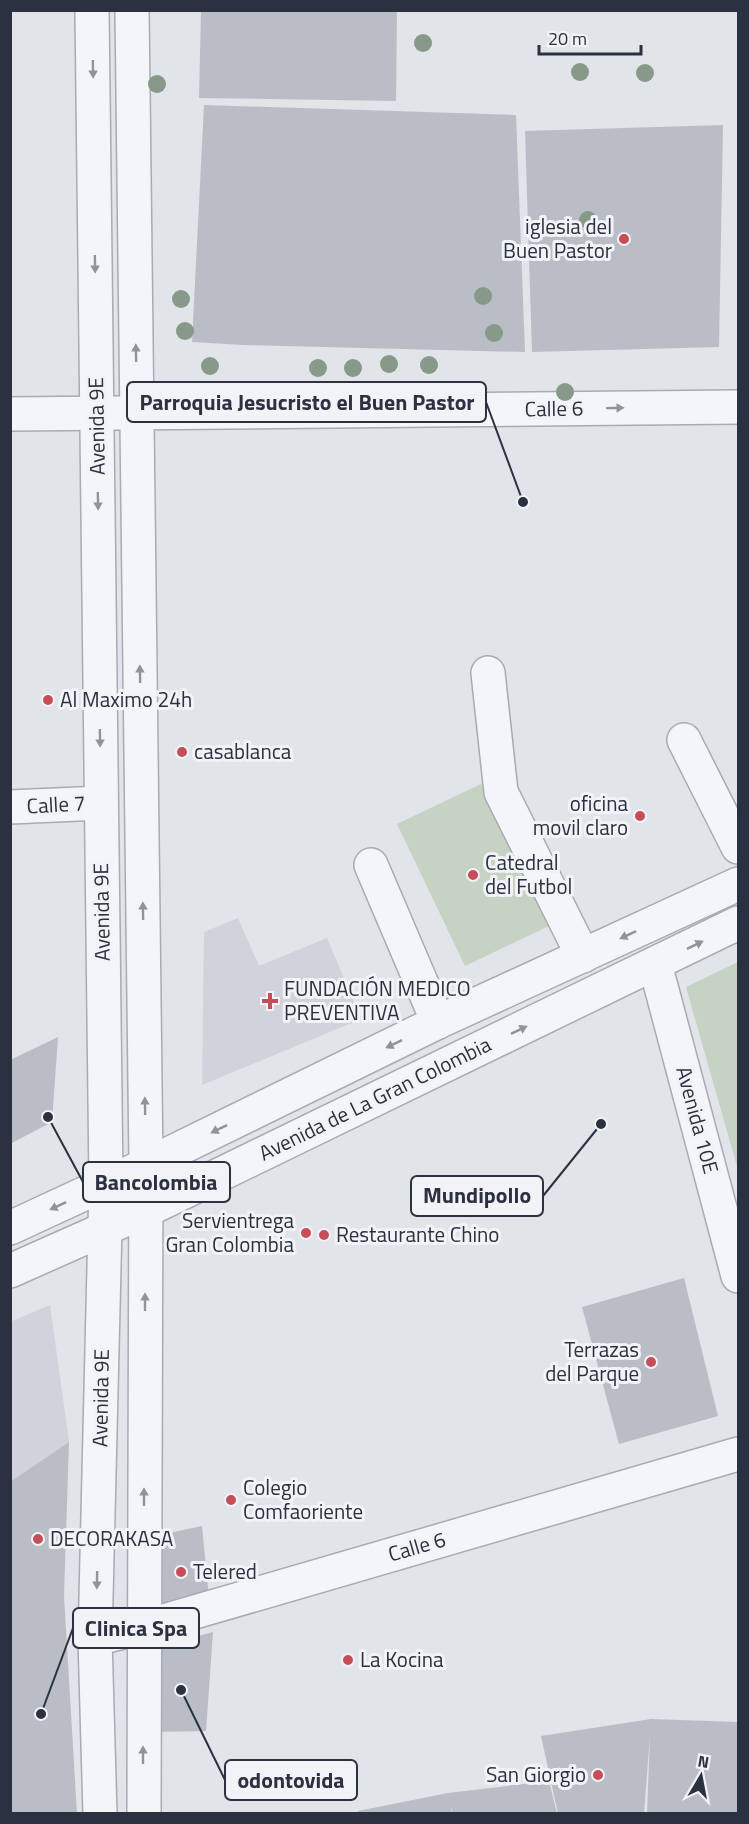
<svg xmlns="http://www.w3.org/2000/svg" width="749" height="1824" viewBox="0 0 749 1824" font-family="'Titillium Web',sans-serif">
  <rect width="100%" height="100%" fill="#e1e4e9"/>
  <g fill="#d0d3db">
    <polygon points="238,918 259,966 327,938 361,1019 202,1085 204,932"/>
    <polygon points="50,1305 69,1442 11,1482 10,1322"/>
  </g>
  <g fill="#c6d2c3">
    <polygon points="481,784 549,926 465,966 397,824"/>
    <polygon points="738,962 738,1170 686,987"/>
  </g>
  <g fill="#b9bdc6">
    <polygon points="201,10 397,10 396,101 199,98"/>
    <polygon points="204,105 516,115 525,352 243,345 192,342"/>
    <polygon points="723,125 719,347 532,352 525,131"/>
    <polygon points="58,1037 52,1122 10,1144 10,1060"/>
    <polygon points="684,1278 718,1416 619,1444 582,1307"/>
    <polygon points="69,1442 64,1596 77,1814 10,1814 10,1482"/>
    <polygon points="202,1526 210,1608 157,1622 155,1536"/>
    <polygon points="213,1632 206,1731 154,1732 154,1648"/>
    <polygon points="651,1719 738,1722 738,1814 647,1814 650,1735 644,1814 558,1814 541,1736"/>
    <polygon points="549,1781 557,1814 452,1814 451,1806 451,1814 359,1814 358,1811 448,1793"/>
  </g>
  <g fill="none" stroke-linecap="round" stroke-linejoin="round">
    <defs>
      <g id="minor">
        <polyline points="92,10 106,1184 95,1639 100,1814"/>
        <polyline points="132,10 146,1165 144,1814"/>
        <polyline points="10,414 738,407"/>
        <polyline points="488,673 501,792 583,956"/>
        <polyline points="684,740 738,847"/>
        <polyline points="10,807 101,803"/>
        <polyline points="371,865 438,1022"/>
        <polyline points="655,964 738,1276"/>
        <polyline points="10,1228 146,1165 438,1022 738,884"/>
        <polyline points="10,1271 145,1211 738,923"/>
        <polyline points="95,1639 143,1627 738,1454"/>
      </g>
    </defs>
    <use href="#minor" stroke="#a7abb3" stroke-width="36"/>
    <use href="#minor" stroke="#f4f5f8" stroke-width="33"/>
  </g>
  <g fill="#879988">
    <circle cx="423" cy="43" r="9"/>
    <circle cx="580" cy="72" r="9"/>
    <circle cx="645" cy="73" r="9"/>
    <circle cx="157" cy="84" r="9"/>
    <circle cx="588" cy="220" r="9"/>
    <circle cx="483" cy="296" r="9"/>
    <circle cx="181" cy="299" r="9"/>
    <circle cx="185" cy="331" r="9"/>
    <circle cx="494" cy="333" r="9"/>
    <circle cx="389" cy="364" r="9"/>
    <circle cx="429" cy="365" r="9"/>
    <circle cx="210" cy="366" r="9"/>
    <circle cx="318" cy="368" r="9"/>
    <circle cx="353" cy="368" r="9"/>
    <circle cx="565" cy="392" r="9"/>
  </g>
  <defs><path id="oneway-solid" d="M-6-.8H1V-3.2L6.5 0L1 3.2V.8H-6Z" transform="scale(1.5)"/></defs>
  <g fill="#90939c">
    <use href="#oneway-solid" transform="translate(93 69) rotate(89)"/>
    <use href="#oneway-solid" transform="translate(95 264) rotate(89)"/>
    <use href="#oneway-solid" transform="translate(136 353) rotate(-91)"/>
    <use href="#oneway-solid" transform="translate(615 408) rotate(-1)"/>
    <use href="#oneway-solid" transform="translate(98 501) rotate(89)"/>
    <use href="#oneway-solid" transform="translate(140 674) rotate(-91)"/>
    <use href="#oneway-solid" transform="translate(100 738) rotate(89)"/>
    <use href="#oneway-solid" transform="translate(143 911) rotate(-91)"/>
    <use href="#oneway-solid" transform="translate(628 935) rotate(155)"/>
    <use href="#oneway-solid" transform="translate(695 945) rotate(-26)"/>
    <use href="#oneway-solid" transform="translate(519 1030) rotate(-26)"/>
    <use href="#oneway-solid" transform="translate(394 1044) rotate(154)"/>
    <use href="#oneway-solid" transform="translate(145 1106) rotate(-91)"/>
    <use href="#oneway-solid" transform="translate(219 1129) rotate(154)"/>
    <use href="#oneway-solid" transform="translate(58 1206) rotate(155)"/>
    <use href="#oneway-solid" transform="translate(145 1302) rotate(-90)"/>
    <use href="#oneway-solid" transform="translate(144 1497) rotate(-90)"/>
    <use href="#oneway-solid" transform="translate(97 1580) rotate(91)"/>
    <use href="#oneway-solid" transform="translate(143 1755) rotate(-90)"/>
  </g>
  <g fill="#c64e58" stroke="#f1f3f7" stroke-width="2">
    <circle cx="624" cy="239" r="6"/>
    <circle cx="48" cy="700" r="6"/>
    <circle cx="182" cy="752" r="6"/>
    <circle cx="640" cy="816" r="6"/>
    <circle cx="473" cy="875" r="6"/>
    <path d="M267 992h6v6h6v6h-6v6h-6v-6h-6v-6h6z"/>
    <circle cx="306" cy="1233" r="6"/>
    <circle cx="324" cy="1235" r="6"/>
    <circle cx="651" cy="1362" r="6"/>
    <circle cx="231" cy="1500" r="6"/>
    <circle cx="38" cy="1539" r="6"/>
    <circle cx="181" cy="1572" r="6"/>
    <circle cx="348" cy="1660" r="6"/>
    <circle cx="598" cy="1775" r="6"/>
  </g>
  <g text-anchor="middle" stroke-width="6" stroke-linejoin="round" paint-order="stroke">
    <g font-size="21" fill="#2b3140" stroke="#f1f3f7" text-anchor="start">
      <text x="612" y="234" text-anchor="end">iglesia del<tspan x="612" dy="24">Buen Pastor</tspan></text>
      <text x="60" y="707">Al Maximo 24h</text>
      <text x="194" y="759">casablanca</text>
      <text x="628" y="811" text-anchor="end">oficina<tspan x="628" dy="24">movil claro</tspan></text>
      <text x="485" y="870">Catedral<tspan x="485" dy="24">del Futbol</tspan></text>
      <text x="284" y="996">FUNDACIÓN MEDICO<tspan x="284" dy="24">PREVENTIVA</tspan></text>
      <text x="294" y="1228" text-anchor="end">Servientrega<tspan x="294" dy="24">Gran Colombia</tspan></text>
      <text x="336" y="1242">Restaurante Chino</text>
      <text x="639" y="1357" text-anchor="end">Terrazas<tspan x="639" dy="24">del Parque</tspan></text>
      <text x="243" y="1495">Colegio<tspan x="243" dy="24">Comfaoriente</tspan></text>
      <text x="50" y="1546">DECORAKASA</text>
      <text x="193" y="1579">Telered</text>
      <text x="360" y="1667">La Kocina</text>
      <text x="586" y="1782" text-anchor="end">San Giorgio</text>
    </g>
    <g font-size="21" fill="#2b3140" stroke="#f1f3f7">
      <text transform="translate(554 409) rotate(-1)" y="7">Calle 6</text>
      <text transform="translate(97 426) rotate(-91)" y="7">Avenida 9E</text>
      <text transform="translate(56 805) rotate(-3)" y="7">Calle 7</text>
      <text transform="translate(102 912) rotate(-91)" y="7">Avenida 9E</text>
      <text transform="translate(375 1099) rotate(-26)" y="7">Avenida de La Gran Colombia</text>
      <text transform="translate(697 1120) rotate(75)" y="7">Avenida 10E</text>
      <text transform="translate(101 1398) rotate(-89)" y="7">Avenida 9E</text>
      <text transform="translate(417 1547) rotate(-16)" y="7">Calle 6</text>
    </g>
  </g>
  <path fill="none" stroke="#2b3140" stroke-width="2" d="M523 502L486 402M48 1117L83 1182M601 1124L543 1196M41 1714L73 1628M181 1690L225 1780"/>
  <g fill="#2b3140" stroke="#f1f3f7" stroke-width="2">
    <circle cx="523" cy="502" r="6"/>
    <circle cx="48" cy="1117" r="6"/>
    <circle cx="601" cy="1124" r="6"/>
    <circle cx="41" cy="1714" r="6"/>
    <circle cx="181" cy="1690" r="6"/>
  </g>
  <g fill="#f1f3f7" stroke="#2b3140" stroke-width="2">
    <rect x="127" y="382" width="359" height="40" rx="6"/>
    <rect x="83" y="1162" width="147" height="40" rx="6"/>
    <rect x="411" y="1176" width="132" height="40" rx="6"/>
    <rect x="73" y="1608" width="126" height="40" rx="6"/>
    <rect x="225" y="1760" width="132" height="40" rx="6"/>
  </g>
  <g font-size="22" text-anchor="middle" font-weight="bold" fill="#2b3140">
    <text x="307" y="410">Parroquia Jesucristo el Buen Pastor</text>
    <text x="156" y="1190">Bancolombia</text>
    <text x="477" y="1203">Mundipollo</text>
    <text x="136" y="1636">Clinica Spa</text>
    <text x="291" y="1788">odontovida</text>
  </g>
  <rect width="749" height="1824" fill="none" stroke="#2b3140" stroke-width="24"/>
  <g transform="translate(701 1776) rotate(10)" stroke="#f1f3f7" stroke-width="4.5" paint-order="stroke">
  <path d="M0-4.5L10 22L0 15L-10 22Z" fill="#2b3140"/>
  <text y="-9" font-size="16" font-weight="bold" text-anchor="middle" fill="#2b3140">N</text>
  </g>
  <path d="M539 45v9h102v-9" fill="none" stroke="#2b3140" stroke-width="3"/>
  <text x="548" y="45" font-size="18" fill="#2b3140" stroke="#f1f3f7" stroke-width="4.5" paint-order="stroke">20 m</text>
</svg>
